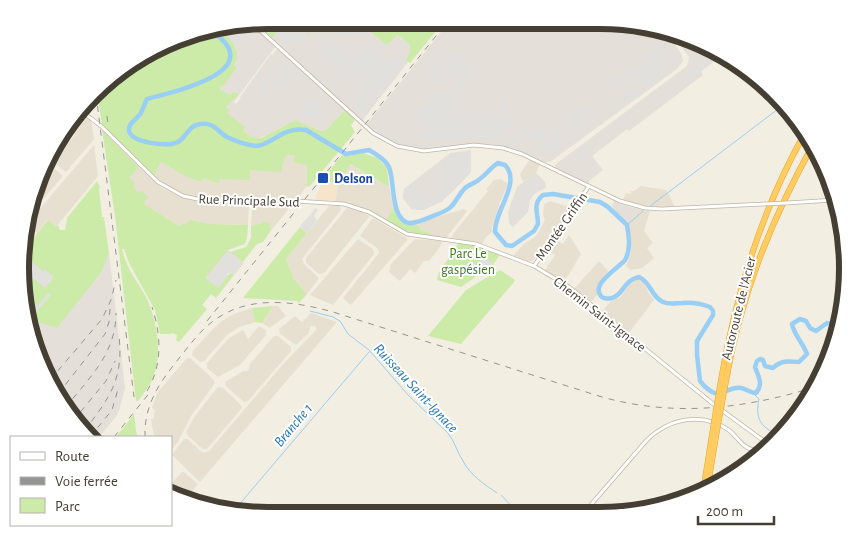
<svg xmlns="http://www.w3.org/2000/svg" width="868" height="536" viewBox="0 0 868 536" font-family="'Alegreya Sans',sans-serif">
  <rect width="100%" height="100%" fill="#f3eee2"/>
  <g fill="#e7e0d0">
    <polygon points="79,112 91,120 94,139 66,172 48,158 59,136 68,143 75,135 65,126"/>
    <polygon points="94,145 98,176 56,227 47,220 37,233 27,224"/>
    <polygon points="292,155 307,165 307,186 297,199 196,198 177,192 154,176 161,162 175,170 201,182 203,178 217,184 220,179 249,179 250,170 285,156"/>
    <polygon points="530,159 540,164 536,173 523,182 520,174"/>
    <polygon points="46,162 62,175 62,177 28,217 33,189"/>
    <polygon points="349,164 389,187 394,208 386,220 360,207 335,201 338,185"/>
    <polygon points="139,167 162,188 180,197 203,203 248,204 249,206 248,225 209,224 191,220 179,226 143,204 129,178"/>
    <polygon points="501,179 508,184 499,204 500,207 492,227 492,232 486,237 482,244 452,238 453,234 488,191 486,189 494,180"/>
    <polygon points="641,186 666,190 675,207 647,208 623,201 626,193 630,194 631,191 634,191"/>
    <polygon points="550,201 569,207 569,211 534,260 529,262 513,256 525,243 535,237 540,230 545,219 543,216 544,205"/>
    <polygon points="254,204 291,204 291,206 270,232 270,223 262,223 251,226 252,207"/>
    <polygon points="329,206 340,206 341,210 302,259 304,264 319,278 307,294 294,279 286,259"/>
    <polygon points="347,208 360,211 368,215 369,217 324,273 319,274 306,263 306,258"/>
    <polygon points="464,209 467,211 446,238 430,236 430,233 422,231 417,225 436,217"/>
    <polygon points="642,210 650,211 644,231 653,243 647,248 654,258 642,268 631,270 626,266 631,251 628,222"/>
    <polygon points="372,219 375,219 408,239 351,305 343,298 379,253 377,248 360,236"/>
    <polygon points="569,235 581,254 564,282 545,270 555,255 547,250 555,239 563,244"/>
    <polygon points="358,239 373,249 374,254 333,305 310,295"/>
    <polygon points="415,239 442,241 440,247 429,261 424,261 415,273 410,269 400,281 389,272 391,264"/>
    <polygon points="599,261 608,271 600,282 597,295 590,303 574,289"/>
    <polygon points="638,279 644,282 648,292 654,300 628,334 602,312 610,302 621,297 629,284"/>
    <polygon points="273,306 278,306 286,316 270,328 262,323"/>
    <polygon points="252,308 255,322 239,327 227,335 204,361 200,362 192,355 193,351 212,330 222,321 234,314"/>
    <polygon points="311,313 337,322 200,482 172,455 184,439 187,439 201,451 204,453 209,451 284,363 317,329 315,326 311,326 308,334 296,345 280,334 279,329 295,316 302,322"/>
    <polygon points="259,326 266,330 266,335 240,365 218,377 207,368 207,363 229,338 243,330 248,339"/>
    <polygon points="274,336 278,336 291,347 291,351 248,401 244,402 226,386 225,382 243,371 247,371 249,369 250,364"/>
    <polygon points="187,358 190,358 213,379 215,383 191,416 178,442 171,450 171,437 154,437 151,419 153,419 155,410 152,408 157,393"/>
    <polygon points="218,387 223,388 240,404 242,408 207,449 203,449 188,436 186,432 195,416"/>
    <polygon points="182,472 184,472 198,484 184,500 171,496 171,484"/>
  </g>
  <polygon fill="#f7e5cb" points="327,180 338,185 335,201 314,200 321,186"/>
  <g fill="#e4dfd8">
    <polygon points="286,20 294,20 309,34 320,20 356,21 387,45 398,35 410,45 410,53 405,59 408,62 362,121 272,38"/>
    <polygon points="450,21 632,22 665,31 681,53 683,61 677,69 550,162 542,162 513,149 491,144 465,144 423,150 410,148 395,144 375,133 366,125"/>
    <polygon points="250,23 275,47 234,102 236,104 272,55 276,50 279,49 345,110 326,130 321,131 295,120 258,139 244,133 243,130 244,127 226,114 226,108 230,101 230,96 220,90 221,86 236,67 234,65 236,47 220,28"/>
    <polygon points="671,33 695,39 723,55 701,71 703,75 629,131 627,129 592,156 603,170 590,180 588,184 556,169 555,165 556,164 687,66 689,57"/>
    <polygon points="471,150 471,172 457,187 441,202 423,210 411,209 403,198 404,189 450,153"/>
    <polygon points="536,173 545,182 546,188 534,194 530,200 528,212 513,227 509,223 508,212 517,187"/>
    <polygon points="614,201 630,207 642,210 628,222 617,214 612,206"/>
    <polygon points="109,253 125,388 119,411 115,418 99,437 90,437 71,419 33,347 27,310 34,316 102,271"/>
  </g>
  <g fill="#cceaa8">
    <polygon points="268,20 286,20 272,38 255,22"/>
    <polygon points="294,20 320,20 309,34"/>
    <polygon points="356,21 444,21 410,63 405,60 410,53 410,45 398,35 387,45"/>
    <path d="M220,28C230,39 243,50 234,65L237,67L223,86H221L220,90L230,95L234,92L239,94L226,107L229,110L227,113L245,127L243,130C246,135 256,139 261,138L295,120L321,131L326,130L345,110L355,120L351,125L355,132L309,187L307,186V165L293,162L295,156L292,155L285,156L281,172L250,170V180L220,179L218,184L203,178L201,182L187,177L161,162L154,176L102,125L97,92L117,71L189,33Z"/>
    <path d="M102,130L139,167L129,178L135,183L133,186L138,193L141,191L148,197L144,204L179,226L191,220L209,224L248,225L247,238L245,244L228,250L226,276L231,273L234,275L216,298L211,294L202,305L207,309L179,342L176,340L177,335L172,333L171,334H160L155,310L129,263L124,249H122C126,267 136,280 145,295C157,319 163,353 153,378C149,387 143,394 138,401H136L115,216Z"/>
    <polygon points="363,153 377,158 387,167 389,187 350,164 338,185 327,180 321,186 319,184 342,155 349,156"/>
    <polygon points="97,181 100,187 99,189 102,217 104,217 109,253 102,271 57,328 33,320 34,316 27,310 20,268 23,251 48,220 56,227 58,225 60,230 65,230 67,218"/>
    <path d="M394,208C398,220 404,225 417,225L422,231L430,233V236L404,231L386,220Z"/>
    <polygon points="263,221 270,223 270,232 263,242 257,244 243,262 230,252 246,247 251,238 251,226 262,223"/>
    <polygon points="300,227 307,233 286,259 294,279 307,294 299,303 297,301 243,298"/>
    <path d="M458,243L476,246L500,254L486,276L481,273L461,287L437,280C439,265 454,257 458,243Z"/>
    <polygon points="500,270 515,280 514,282 461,344 428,336 466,290"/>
    <polygon points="273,306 262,323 255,322 252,308"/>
    <polygon points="134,414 137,437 116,437"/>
  </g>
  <g fill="#e2e0dc">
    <polygon points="286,20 294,20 309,34 300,45 293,39 287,45 275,34"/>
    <polygon points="350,20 353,20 365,30 357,36 349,36 341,32"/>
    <polygon points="231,26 238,33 242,28 249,33 241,43 236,47 221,29"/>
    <polygon points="328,35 355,56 367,42 372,46 376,42 384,48 379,53 380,56 391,64 399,55 407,61 376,100 362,114 353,107 358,101 356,99 365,88 362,86 367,80 364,78 359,84 347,75 339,86 341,87 337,92 328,85 338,73 313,53"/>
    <polygon points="664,43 670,52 660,60 665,68 677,58 679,62 645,88 636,77 631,82 635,90 629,82 626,84 624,81 620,84 615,87 622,96 633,89 637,94 627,101 625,99 622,99 624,103 611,114 608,110 622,99 610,83 622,74 624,76 631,70 637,69 650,60 647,56 651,52"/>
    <polygon points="708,46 717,52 715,54 718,58 701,71 701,72 693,79 692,77 687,81 683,76 697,66 695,62 705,55 704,53 709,48"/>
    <polygon points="450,49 475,70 465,83 470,87 465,94 460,90 461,88 459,87 457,89 452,85 456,79 450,78 436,66"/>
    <polygon points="271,54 273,56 242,98 240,97"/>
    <polygon points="278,62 282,65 254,104 249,101"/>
    <polygon points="288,62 300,72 282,92 272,84"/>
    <polygon points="433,66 447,77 440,86 426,75"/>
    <polygon points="445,89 455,97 456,96 459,98 448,111 453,115 462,104 477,116 483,109 487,113 465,138 432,141 417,136 423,126 413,118 424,104 427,106 437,94 439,96"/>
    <polygon points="308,99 315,99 325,108 320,114 318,122 300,113"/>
    <polygon points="502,100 509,106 502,115 508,118 507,120 518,126 498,140 488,137 484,138 472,136 474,130 488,114 495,113 501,107 498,105"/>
    <polygon points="581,104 589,115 578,124 583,132 576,137 563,119"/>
    <polygon points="555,125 559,130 561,129 570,141 569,143 565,141 564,143 550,135 550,130"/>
    <polygon points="531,126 565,145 563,150 556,153 551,150 547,157 539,153 542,144 522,134 516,145 508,142 513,134 514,134 516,131 518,132 524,127 529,130"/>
    <polygon points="583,146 590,155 577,165 571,156"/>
    <polygon points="470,151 471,172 457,187 441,202 423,210 411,209 403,198 404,189 415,181 432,199 444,189 436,178 445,171 448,173 440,164 453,153 455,153 458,157 462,152"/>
    <polygon points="536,173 544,181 541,184 542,188 529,198 527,212 521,219 515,219 510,213 515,198 527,192 523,184"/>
    <polygon points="315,208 318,210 314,216 317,220 307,233 300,226 310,215 312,216 311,214"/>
    <polygon points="228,250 244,263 234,275 231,273 227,274 226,279 218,288 205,278"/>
    <polygon points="481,251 484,253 484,258 493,263 485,274 476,267 481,260 476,256"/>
    <polygon points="24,255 43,271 45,269 54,277 45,288 20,268 22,257"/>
    <polygon points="48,293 51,295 34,315 27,309 25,296 37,306"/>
  </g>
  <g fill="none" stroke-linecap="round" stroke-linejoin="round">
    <g stroke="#99cef5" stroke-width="1">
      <polyline points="649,207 782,106"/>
      <polyline points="627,225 643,211"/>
      <path d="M310,311L333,317L340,321L348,334L369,350L409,396L448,433C455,442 457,452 463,461C470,475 484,484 497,493"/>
      <path d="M753,393L759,399C755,418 760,427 778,435"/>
      <polyline points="501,495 520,515"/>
      <polyline points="232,513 369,352"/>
    </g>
    <g stroke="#99cef5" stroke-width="4.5">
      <path d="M211,29C217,36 229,43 230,53C235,79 165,94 147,99C145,103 143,108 141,113C137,119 128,123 129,131C132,143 168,147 178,142C187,137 188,125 201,124C214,122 218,132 227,137C235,141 248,145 256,146C271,146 282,126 306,130L346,154L369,150C376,154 386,160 389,167C395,181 390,219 409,223C417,224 430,217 438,214C457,207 453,201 465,188C470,184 476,183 481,178C488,173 491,167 498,163L505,165C522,183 494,211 495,232L506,245L512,246L534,231L538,224C538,212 532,204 543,195L553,194L600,202L608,207L627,225C629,237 631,249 625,260C621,266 590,284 601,296C603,299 609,299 612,298C624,295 623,280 639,277C651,282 651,297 663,302C670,305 675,303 682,303C691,302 702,304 710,307L713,311V315L697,341V355L700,381C720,406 725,385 741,388C747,389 750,393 756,393C764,384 758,376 755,367L757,361L760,359L763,360L765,366L773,368C781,360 788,361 799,362L807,354C803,343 794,335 792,324L800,319L806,321L810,328L816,331L827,323L834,324L840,331"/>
      <polyline points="844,259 843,255 845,247"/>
    </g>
    <defs>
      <g id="minor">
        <polyline points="252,23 373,133 397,146 424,151 474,145 503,148 522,154 620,201 645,208 662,209 764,204"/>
        <polyline points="80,110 101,126 158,182 183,196 207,201 296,201 344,204 369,212 407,234 476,244 534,266 569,287 712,403 768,444"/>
        <polyline points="787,203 834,200"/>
        <polyline points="534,266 589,186"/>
        <path d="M582,515L646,441C669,418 703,411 730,431C737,437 744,449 754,450C760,451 762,446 765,442"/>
      </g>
      <g id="highway">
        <path d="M720,386C735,296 760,212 805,133"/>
        <path d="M725,386C740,297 770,222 814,143"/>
        <polyline points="707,490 717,430"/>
        <polyline points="703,492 713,429"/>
      </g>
    </defs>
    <use href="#minor" stroke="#beb6a5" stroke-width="4.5"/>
    <use href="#highway" stroke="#e8a327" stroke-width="6"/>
    <use href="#minor" stroke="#fff" stroke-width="3"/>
    <use href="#highway" stroke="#ffcc61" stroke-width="5"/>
    <g stroke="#949494" stroke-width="1" stroke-dasharray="6 6" stroke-linecap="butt">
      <polyline points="96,94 134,397"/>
      <polyline points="107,116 108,126"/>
      <polyline points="207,321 448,21"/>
      <polyline points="50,380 102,319 111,300 116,280"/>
      <path d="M147,391C163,365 161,334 152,307"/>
      <polyline points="58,394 105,334 109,322 110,309"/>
      <path d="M65,408C89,378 116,354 116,313"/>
      <polyline points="73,421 106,381 115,361"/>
      <path d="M84,431C109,399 124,379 119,336"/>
      <polyline points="90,437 112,410 118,389"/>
      <polyline points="114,437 151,391"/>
      <path d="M145,437C144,406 158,385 176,362C186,350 195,337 206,327C242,294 290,300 333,312L602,397C674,417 742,409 812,388"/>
    </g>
    <defs>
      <polyline id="minor-bridge" points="764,204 787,203"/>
      <g id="highway-bridge">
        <polyline points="713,429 720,386"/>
        <polyline points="717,430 725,386"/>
      </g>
    </defs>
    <use href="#minor-bridge" stroke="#beb6a5" stroke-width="4.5" stroke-linecap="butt"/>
    <use href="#highway-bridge" stroke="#e8a327" stroke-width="6" stroke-linecap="butt"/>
    <use href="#minor-bridge" stroke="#fff" stroke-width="3"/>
    <use href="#highway-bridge" stroke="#ffcc61" stroke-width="5"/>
  </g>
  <rect fill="#1a4fb4" stroke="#fff" stroke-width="2" x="317" y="172" width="12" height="12" rx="2.5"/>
  <g text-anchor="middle" stroke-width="4" stroke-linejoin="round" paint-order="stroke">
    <g font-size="14" font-weight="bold" fill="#164399" stroke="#fff" text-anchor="start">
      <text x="334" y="183">Delson</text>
    </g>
    <g font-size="14" fill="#453e33" stroke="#fff">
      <text transform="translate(249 200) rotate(2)" y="5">Rue Principale Sud</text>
      <text transform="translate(561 226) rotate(-55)" y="5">Montée Griffin</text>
      <text transform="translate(738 308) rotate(-76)" y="5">Autoroute de l'Acier</text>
      <text transform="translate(600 314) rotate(38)" y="5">Chemin Saint-Ignace</text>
    </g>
    <g font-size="14" fill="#427a23" stroke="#fff">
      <text x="468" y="258">Parc Le<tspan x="468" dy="16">gaspésien</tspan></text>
    </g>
    <g font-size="15" font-style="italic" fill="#2578b7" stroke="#fff">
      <text transform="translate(416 388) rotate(47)" y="5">Ruisseau Saint-Ignace</text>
      <text transform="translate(293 425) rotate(-50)" y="5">Branche 1</text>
    </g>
  </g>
  <path d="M0 0H868V536H0ZM268 29H600A239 239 0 0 1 839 268V268A239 239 0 0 1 600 507H268A239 239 0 0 1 29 268V268A239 239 0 0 1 268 29Z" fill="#fff" fill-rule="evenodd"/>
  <path fill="none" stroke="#453e33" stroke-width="6" d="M268 29H600A239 239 0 0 1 839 268V268A239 239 0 0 1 600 507H268A239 239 0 0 1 29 268V268A239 239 0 0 1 268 29Z"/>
  <rect x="10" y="436" width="162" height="90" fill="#ffffff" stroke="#b5b2ad"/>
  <rect x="20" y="452" width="25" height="8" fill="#ffffff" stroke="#b5b2ad"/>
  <text x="55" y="461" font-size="15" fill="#453e33">Route</text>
  <rect x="20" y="477" width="25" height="8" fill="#949494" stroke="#b5b2ad"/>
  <text x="55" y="486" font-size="15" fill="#453e33">Voie ferrée</text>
  <rect x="20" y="498" width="25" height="15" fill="#cceaa8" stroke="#b5b2ad"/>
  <text x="55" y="511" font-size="15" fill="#453e33">Parc</text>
  <path d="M698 516v8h76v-8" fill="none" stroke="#453e33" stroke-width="2.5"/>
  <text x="706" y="516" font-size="15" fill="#453e33" stroke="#ffffff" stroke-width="4" paint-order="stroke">200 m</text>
</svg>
